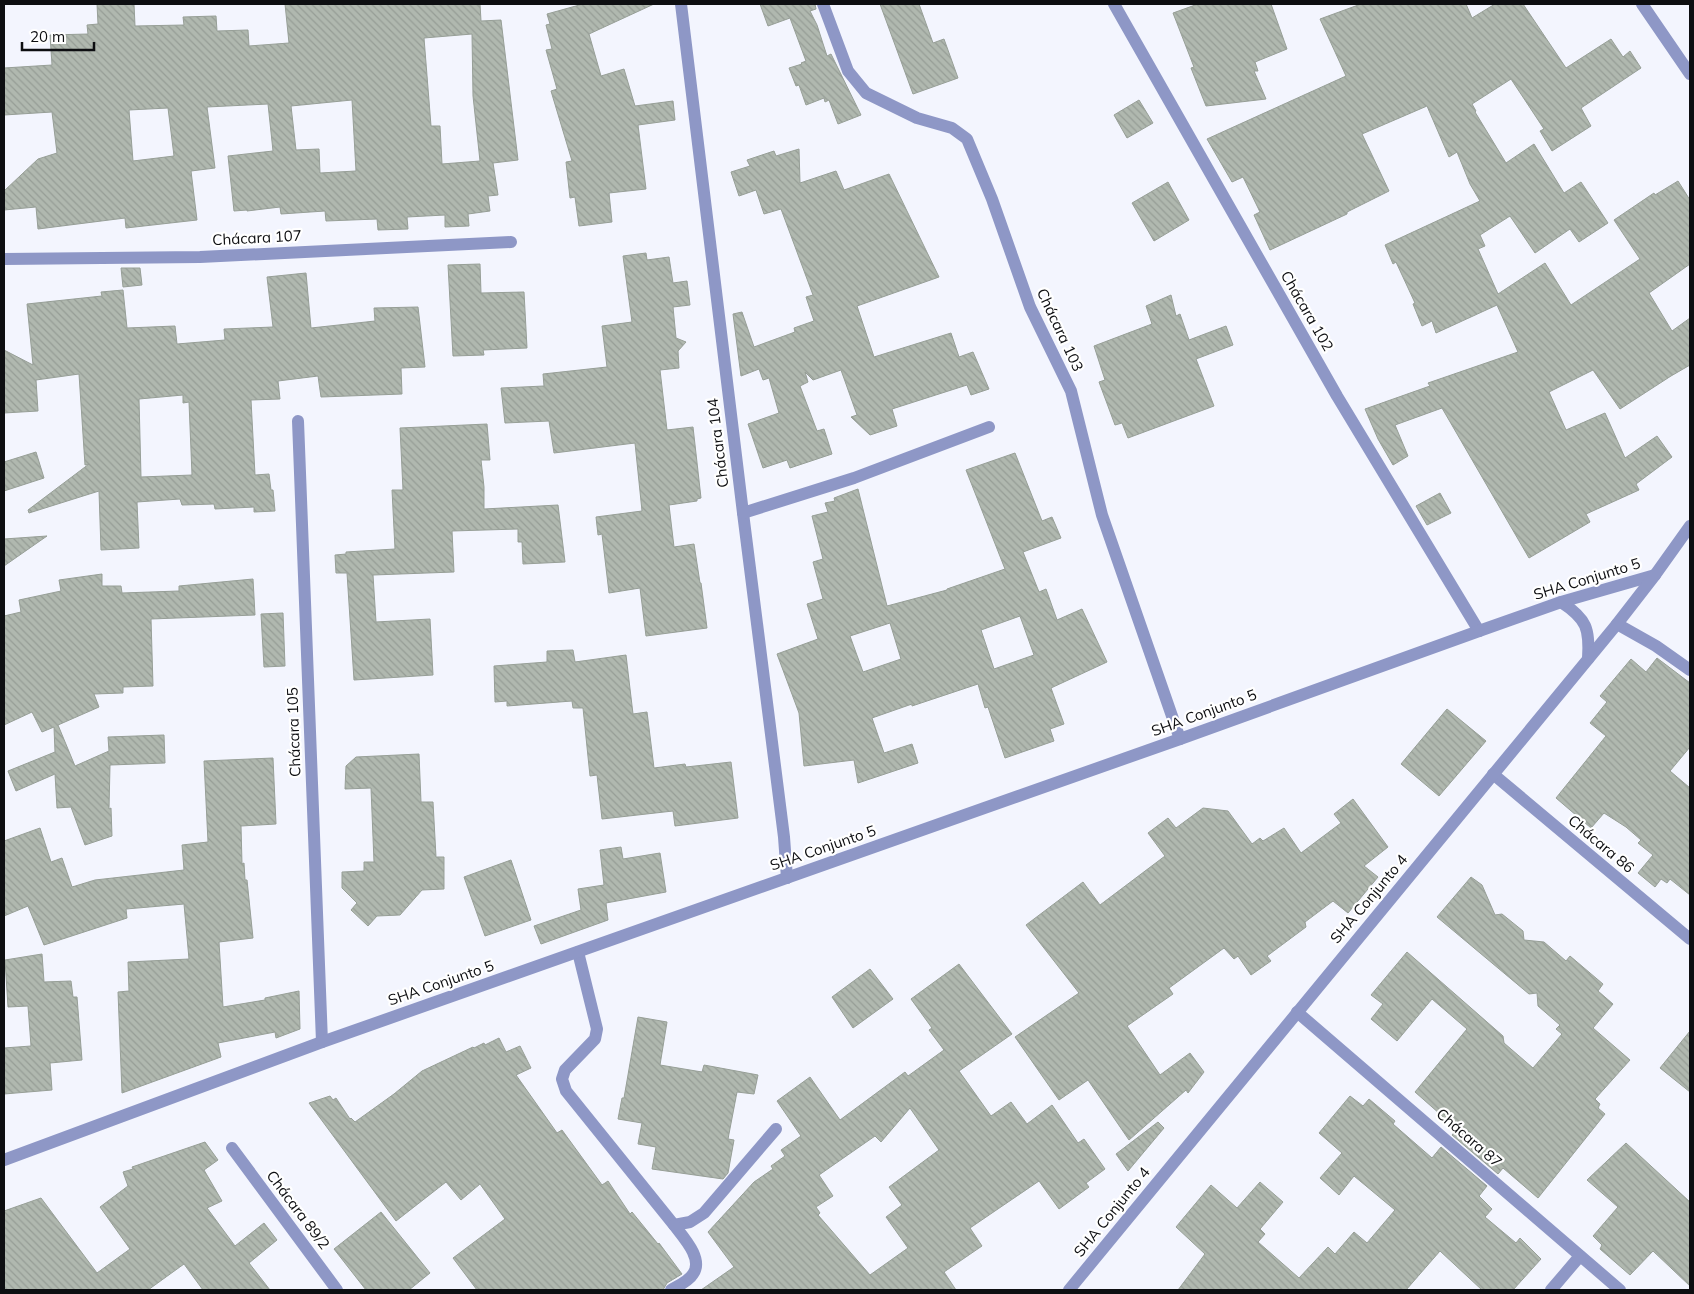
<svg xmlns="http://www.w3.org/2000/svg" width="1694" height="1294" viewBox="0 0 1694 1294" font-family="Mulish,sans-serif">
  <defs>
    <pattern id="building-back-hatch" width="6" height="6" patternUnits="userSpaceOnUse" patternTransform="scale(1.25)"><rect width="6" height="6" fill="#b0b8af"/><path d="M-1 5l2 2M0 0l6 6M5-1l2 2" fill="none" stroke="#969d96"/></pattern>
  </defs>
  <rect width="100%" height="100%" fill="#f3f5fe"/>
  <g fill="url(#building-back-hatch)" stroke="#979f97" fill-rule="evenodd">
    <path d="M97,4H134L135,26L184,25L183,17L216,16L217,31L248,30L249,46L289,43L285,4H480L481,21L501,20L518,160L493,163L498,195L488,196L490,211L468,214L469,226L445,227V215L407,217L408,229L378,230L377,219L326,221L325,211L281,214L280,207L247,211V210L234,211L228,156L273,151L268,104L207,107L215,168L191,171L197,220L126,228L125,218L38,229L36,207L4,210V191L38,159L57,153L52,112L4,115V68L52,65L50,35L88,34L87,25L98,24ZM472,34L473,96L480,161L442,164L440,126H431L424,38ZM352,100L356,171L320,173L319,149L296,150L291,106ZM168,108L174,156L133,161L129,110Z"/>
    <polygon points="583,4 654,4 589,34 601,76 624,69 635,106 673,101 675,120 638,125 646,189 609,193 612,222 579,226 575,197 570,198 566,162 572,161 551,91 557,89 546,50 552,49 546,25 550,24 547,14"/>
    <polygon points="760,4 815,4 816,9 810,11 817,25 827,56 831,54 861,115 838,124 829,100 825,102 824,98 806,105 799,85 796,86 789,68 802,64 801,63 806,61 790,18 768,26"/>
    <polygon points="880,4 919,4 933,43 944,39 958,78 913,94"/>
    <polygon points="1198,4 1271,4 1287,49 1255,62 1258,71 1254,71 1266,99 1206,106 1191,68 1194,67 1173,13"/>
    <polygon points="1361,4 1466,4 1472,18 1495,4 1523,4 1566,68 1611,39 1623,57 1630,51 1641,68 1581,108 1591,126 1552,151 1540,131 1544,129 1511,79 1472,104 1476,111 1475,112 1506,163 1534,144 1564,193 1581,182 1608,223 1579,242 1570,229 1535,253 1510,216 1480,235 1485,246 1478,249 1498,294 1545,263 1571,305 1640,259 1614,220 1654,193 1655,195 1678,181 1690,200 1690,264 1649,293 1672,331 1690,318 1690,365 1671,376 1620,409 1593,370 1549,392 1566,430 1605,413 1625,458 1657,436 1672,457 1636,484 1639,490 1586,514 1590,522 1529,558 1442,408 1395,425 1408,456 1393,465 1378,439 1365,409 1430,386 1428,383 1518,352 1497,305 1436,333 1432,321 1422,326 1413,304 1415,303 1396,262 1393,264 1385,245 1480,201 1470,184 1457,152 1449,157 1427,106 1362,134 1389,191 1347,212 1347,214 1270,250 1254,215 1260,212 1243,177 1232,182 1207,139 1346,76 1320,19"/>
    <polygon points="1139,100 1153,123 1127,138 1114,115"/>
    <polygon points="799,149 800,183 836,171 844,190 889,174 939,277 857,306 874,357 951,333 959,357 973,352 989,389 971,395 967,385 892,409 897,426 870,435 851,417 857,415 841,370 813,380 805,372 808,382 800,386 817,431 824,429 832,454 790,468 787,460 763,468 748,424 779,413 769,378 763,380 759,369 741,376 733,314 742,312 754,347 795,332 794,328 814,321 806,297 813,295 781,209 764,214 756,190 739,196 731,172 750,166 747,160 774,151 776,156"/>
    <polygon points="1168,182 1189,220 1154,241 1132,203"/>
    <polygon points="646,253 647,260 669,257 673,283 687,281 690,305 673,307 676,338 686,342 678,351 679,368 660,370 667,430 693,427 701,498 697,499 697,501 669,505 674,547 694,544 700,583 701,583 707,628 646,636 640,588 609,593 602,534 598,535 596,517 642,511 635,443 554,453 549,421 505,423 501,388 544,386 543,374 607,367 602,326 632,322 623,256"/>
    <polygon points="480,264 481,293 524,292 527,348 483,350 484,355 453,356 448,265"/>
    <polygon points="121,268 140,268 142,285 123,287"/>
    <path d="M306,273L311,328L375,321L374,308L418,307L425,367L401,368L402,394L321,397L318,376L278,381L280,399L251,400L255,475L269,474L271,490H273L275,511L254,512V507L215,509L214,504L182,505L180,499L137,502L139,548L101,550L99,491L29,513L28,510L89,464L85,465L79,374L36,380L38,411L4,413V350L33,365L27,304L102,296L101,292L123,290L127,328L175,326L177,344L225,340L224,329L273,327L267,277ZM183,395V403L189,402L192,475L141,477L139,399Z"/>
    <polygon points="1171,295 1176,316 1180,314 1189,340 1226,326 1233,345 1196,359 1214,406 1128,438 1122,423 1115,425 1099,382 1105,380 1094,346 1152,324 1146,306"/>
    <polygon points="487,424 490,460 481,460 484,487 484,509 558,505 565,562 523,564 522,542 518,542 518,529 452,531 454,572 373,575 376,622 430,619 433,675 354,680 347,573 336,573 335,555 346,554 346,552 395,549 392,490 403,490 400,428"/>
    <polygon points="36,452 44,478 4,491 4,462"/>
    <path d="M1015,453L1042,521L1052,517L1061,538L1023,552L1039,592L1046,589L1057,620L1082,609L1107,662L1051,688L1064,724L1050,729L1054,741L1005,758L988,707L985,708L978,684L912,706V704L872,718L884,753L912,744L918,763L858,783L854,760L804,766L799,713L777,654L818,639L807,604L823,599L813,562L823,559L812,516L828,512L825,503L835,501L834,498L858,489L887,606L947,590V589L1005,569L966,470ZM1020,616L1034,655L994,669L981,630ZM890,623L901,659L863,672L850,636Z"/>
    <polygon points="1440,493 1451,513 1427,525 1416,506"/>
    <polygon points="47,536 4,566 4,539"/>
    <polygon points="102,574 102,586 121,586 122,593 179,591 179,586 253,579 255,615 151,619 153,686 123,687 123,693 94,694 99,707 58,725 75,766 109,751 108,737 164,735 165,763 110,765 109,809 111,808 112,836 85,845 71,807 57,808 55,774 16,791 8,771 55,752 54,727 42,732 32,712 4,725 4,616 21,612 19,600 61,591 59,580"/>
    <polygon points="283,613 285,666 264,667 261,614"/>
    <polygon points="573,650 575,662 626,655 633,714 647,712 654,768 685,764 686,767 731,762 738,818 675,826 673,811 602,819 597,775 590,776 583,708 573,708 572,701 507,706 507,701 495,702 494,666 547,662 547,651"/>
    <polygon points="1657,658 1690,683 1690,747 1670,771 1690,788 1690,895 1670,879 1667,883 1661,879 1655,887 1638,873 1653,855 1638,843 1641,840 1626,827 1604,813 1591,828 1556,798 1606,736 1590,723 1607,702 1600,696 1631,659 1646,672"/>
    <polygon points="1447,709 1486,741 1439,796 1401,764"/>
    <polygon points="419,754 421,802 433,802 436,857 444,857 444,889 422,890 400,915 377,916 368,926 351,910 357,903 342,888 342,872 364,871 364,862 374,862 371,788 345,789 346,766 356,757"/>
    <polygon points="273,758 276,824 241,826 242,864 244,863 245,880 247,880 253,938 219,942 223,1007 265,1000 265,998 299,991 300,1029 276,1038 275,1032 218,1043 221,1057 122,1093 118,992 129,991 128,962 189,959 184,904 126,909 127,918 44,945 28,906 4,916 4,841 40,828 51,862 62,858 72,887 95,880 184,870 182,845 208,842 204,761"/>
    <polygon points="1353,799 1388,847 1364,866 1378,877 1348,913 1333,901 1305,922 1306,927 1267,956 1271,961 1251,975 1238,956 1234,959 1224,948 1169,988 1173,994 1127,1026 1160,1075 1190,1053 1204,1072 1188,1093 1186,1090 1129,1140 1088,1080 1059,1100 1015,1037 1079,993 1026,925 1083,882 1100,905 1165,856 1148,833 1168,818 1176,828 1203,808 1228,811 1252,844 1260,838 1263,841 1284,828 1301,853 1341,823 1334,814"/>
    <polygon points="621,847 623,859 660,853 666,892 606,903 608,920 541,944 534,926 581,910 578,889 604,885 600,850"/>
    <polygon points="511,860 531,920 485,936 464,877"/>
    <polygon points="1471,877 1482,885 1495,915 1502,914 1523,931 1524,940 1544,942 1566,961 1570,956 1603,984 1598,991 1613,1004 1593,1028 1630,1060 1595,1099 1600,1104 1598,1108 1605,1114 1538,1198 1503,1168 1498,1174 1452,1135 1457,1129 1415,1092 1467,1029 1432,999 1397,1041 1371,1019 1383,1004 1371,995 1407,952 1503,1036 1504,1043 1533,1068 1562,1034 1556,1029 1560,1025 1538,1006 1537,993 1529,994 1437,917"/>
    <polygon points="42,954 44,982 71,981 73,997 77,997 82,1060 50,1063 52,1090 4,1094 4,1048 31,1046 28,1006 8,1007 5,960"/>
    <path d="M959,964L1012,1034L959,1071L991,1116L1011,1102L1027,1124L1052,1105L1078,1143L1084,1139L1105,1169L1086,1183L1089,1187L1059,1209L1039,1181L970,1228L982,1246L944,1272L956,1290H701L734,1267L708,1232L754,1182L773,1169L771,1166L785,1156L781,1150L801,1136L777,1101L810,1077L840,1120L905,1072L908,1076L944,1050L929,1030L932,1028L911,999ZM910,1108L939,1150L889,1187L902,1205L886,1217L908,1248L870,1275L818,1215L820,1213L816,1207L833,1196L819,1175L875,1136L881,1142Z"/>
    <polygon points="870,969 893,999 853,1028 832,997"/>
    <polygon points="638,1017 667,1022 660,1065 702,1072 704,1065 758,1075 754,1094 737,1092 728,1139 734,1140 728,1173 723,1179 652,1169 656,1147 638,1144 642,1123 618,1119 622,1098 624,1098"/>
    <polygon points="1690,1031 1690,1092 1660,1068"/>
    <polygon points="499,1038 506,1052 520,1046 531,1068 516,1075 557,1133 562,1130 602,1185 608,1181 630,1214 632,1212 658,1244 659,1243 682,1274 667,1283 663,1290 477,1290 453,1258 505,1219 480,1184 461,1200 446,1182 396,1221 309,1103 330,1096 333,1100 336,1098 350,1119 351,1118 355,1122 394,1094 422,1071 473,1047 474,1048 484,1043 485,1045"/>
    <polygon points="1350,1096 1363,1106 1369,1099 1395,1121 1393,1124 1432,1158 1441,1147 1487,1186 1479,1196 1492,1209 1485,1217 1516,1243 1520,1238 1541,1259 1513,1290 1482,1290 1440,1251 1406,1290 1178,1290 1205,1254 1176,1227 1211,1185 1237,1208 1260,1182 1283,1202 1260,1229 1265,1234 1258,1242 1299,1278 1328,1247 1335,1254 1354,1232 1367,1243 1395,1210 1354,1176 1339,1195 1320,1178 1342,1153 1319,1133"/>
    <polygon points="1158,1122 1164,1128 1128,1171 1116,1154"/>
    <polygon points="205,1142 218,1160 204,1170 222,1201 207,1208 235,1246 264,1223 277,1240 249,1263 270,1290 203,1290 184,1264 148,1290 4,1290 4,1211 41,1198 97,1273 130,1249 100,1207 128,1186 123,1172 133,1169 132,1167"/>
    <polygon points="1626,1143 1690,1202 1690,1286 1653,1251 1630,1275 1600,1249 1602,1245 1593,1236 1618,1207 1587,1180"/>
    <polygon points="381,1212 430,1273 409,1290 366,1290 334,1249"/>
  </g>
  <g fill="none" stroke-linecap="round" stroke-linejoin="round">
    <g stroke="#8e97c6" stroke-width="12">
      <polyline points="681,4 743,513 784,837 787,878"/>
      <polyline points="823,4 848,71 866,93 917,118 952,128 967,139 992,199 1030,307 1071,391 1102,515 1180,739"/>
      <polyline points="1114,4 1337,396 1479,631"/>
      <polyline points="1642,4 1690,74"/>
      <polyline points="4,259 200,257 511,242"/>
      <polyline points="298,421 322,1042"/>
      <polyline points="743,513 854,478 989,427"/>
      <path d="M1561,602C1587,619 1590,629 1588,659"/>
      <polyline points="1617,624 1656,646 1690,670"/>
      <polyline points="1493,774 1690,939"/>
      <polyline points="578,952 597,1029 595,1039 565,1070 562,1079 566,1091 674,1225 690,1222 704,1213 776,1129"/>
      <polyline points="1297,1012 1620,1290"/>
      <polyline points="232,1148 337,1290"/>
      <polyline points="4,1160 322,1042 1180,739 1479,631 1561,602 1655,575"/>
      <path d="M671,1290C678,1286 689,1281 693,1274C704,1259 683,1237 674,1225"/>
      <polyline points="1069,1290 1617,624 1655,575 1690,526"/>
      <polyline points="1551,1290 1580,1256"/>
    </g>
  </g>
  <g text-anchor="middle" stroke-width="4.5" stroke-linejoin="round" paint-order="stroke">
    <g font-size="15" fill="#0d0e11" stroke="#fff">
      <text transform="translate(257 238) rotate(-3)" y="5">Chácara 107</text>
      <text transform="translate(1307 311) rotate(60)" y="5">Chácara 102</text>
      <text transform="translate(1060 330) rotate(65)" y="5">Chácara 103</text>
      <text transform="translate(718 443) rotate(-97)" y="5">Chácara 104</text>
      <text transform="translate(1587 579) rotate(-17)" y="5">SHA Conjunto 5</text>
      <text transform="translate(1204 713) rotate(-20)" y="5">SHA Conjunto 5</text>
      <text transform="translate(294 732) rotate(-92)" y="5">Chácara 105</text>
      <text transform="translate(1601 844) rotate(40)" y="5">Chácara 86</text>
      <text transform="translate(823 848) rotate(-19)" y="5">SHA Conjunto 5</text>
      <text transform="translate(1369 899) rotate(-50)" y="5">SHA Conjunto 4</text>
      <text transform="translate(441 983) rotate(-19)" y="5">SHA Conjunto 5</text>
      <text transform="translate(1469 1138) rotate(41)" y="5">Chácara 87</text>
      <text transform="translate(298 1210) rotate(53)" y="5">Chácara 89/2</text>
      <text transform="translate(1112 1212) rotate(-51)" y="5">SHA Conjunto 4</text>
    </g>
  </g>
  <rect width="1694" height="1294" fill="none" stroke="#0d0e11" stroke-width="10"/>
  <path d="M22 42v8h72v-8" fill="none" stroke="#0d0e11" stroke-width="2.5"/>
  <text x="30" y="42" font-size="15" fill="#0d0e11" stroke="#ffffff" stroke-width="4" paint-order="stroke">20 m</text>
</svg>
